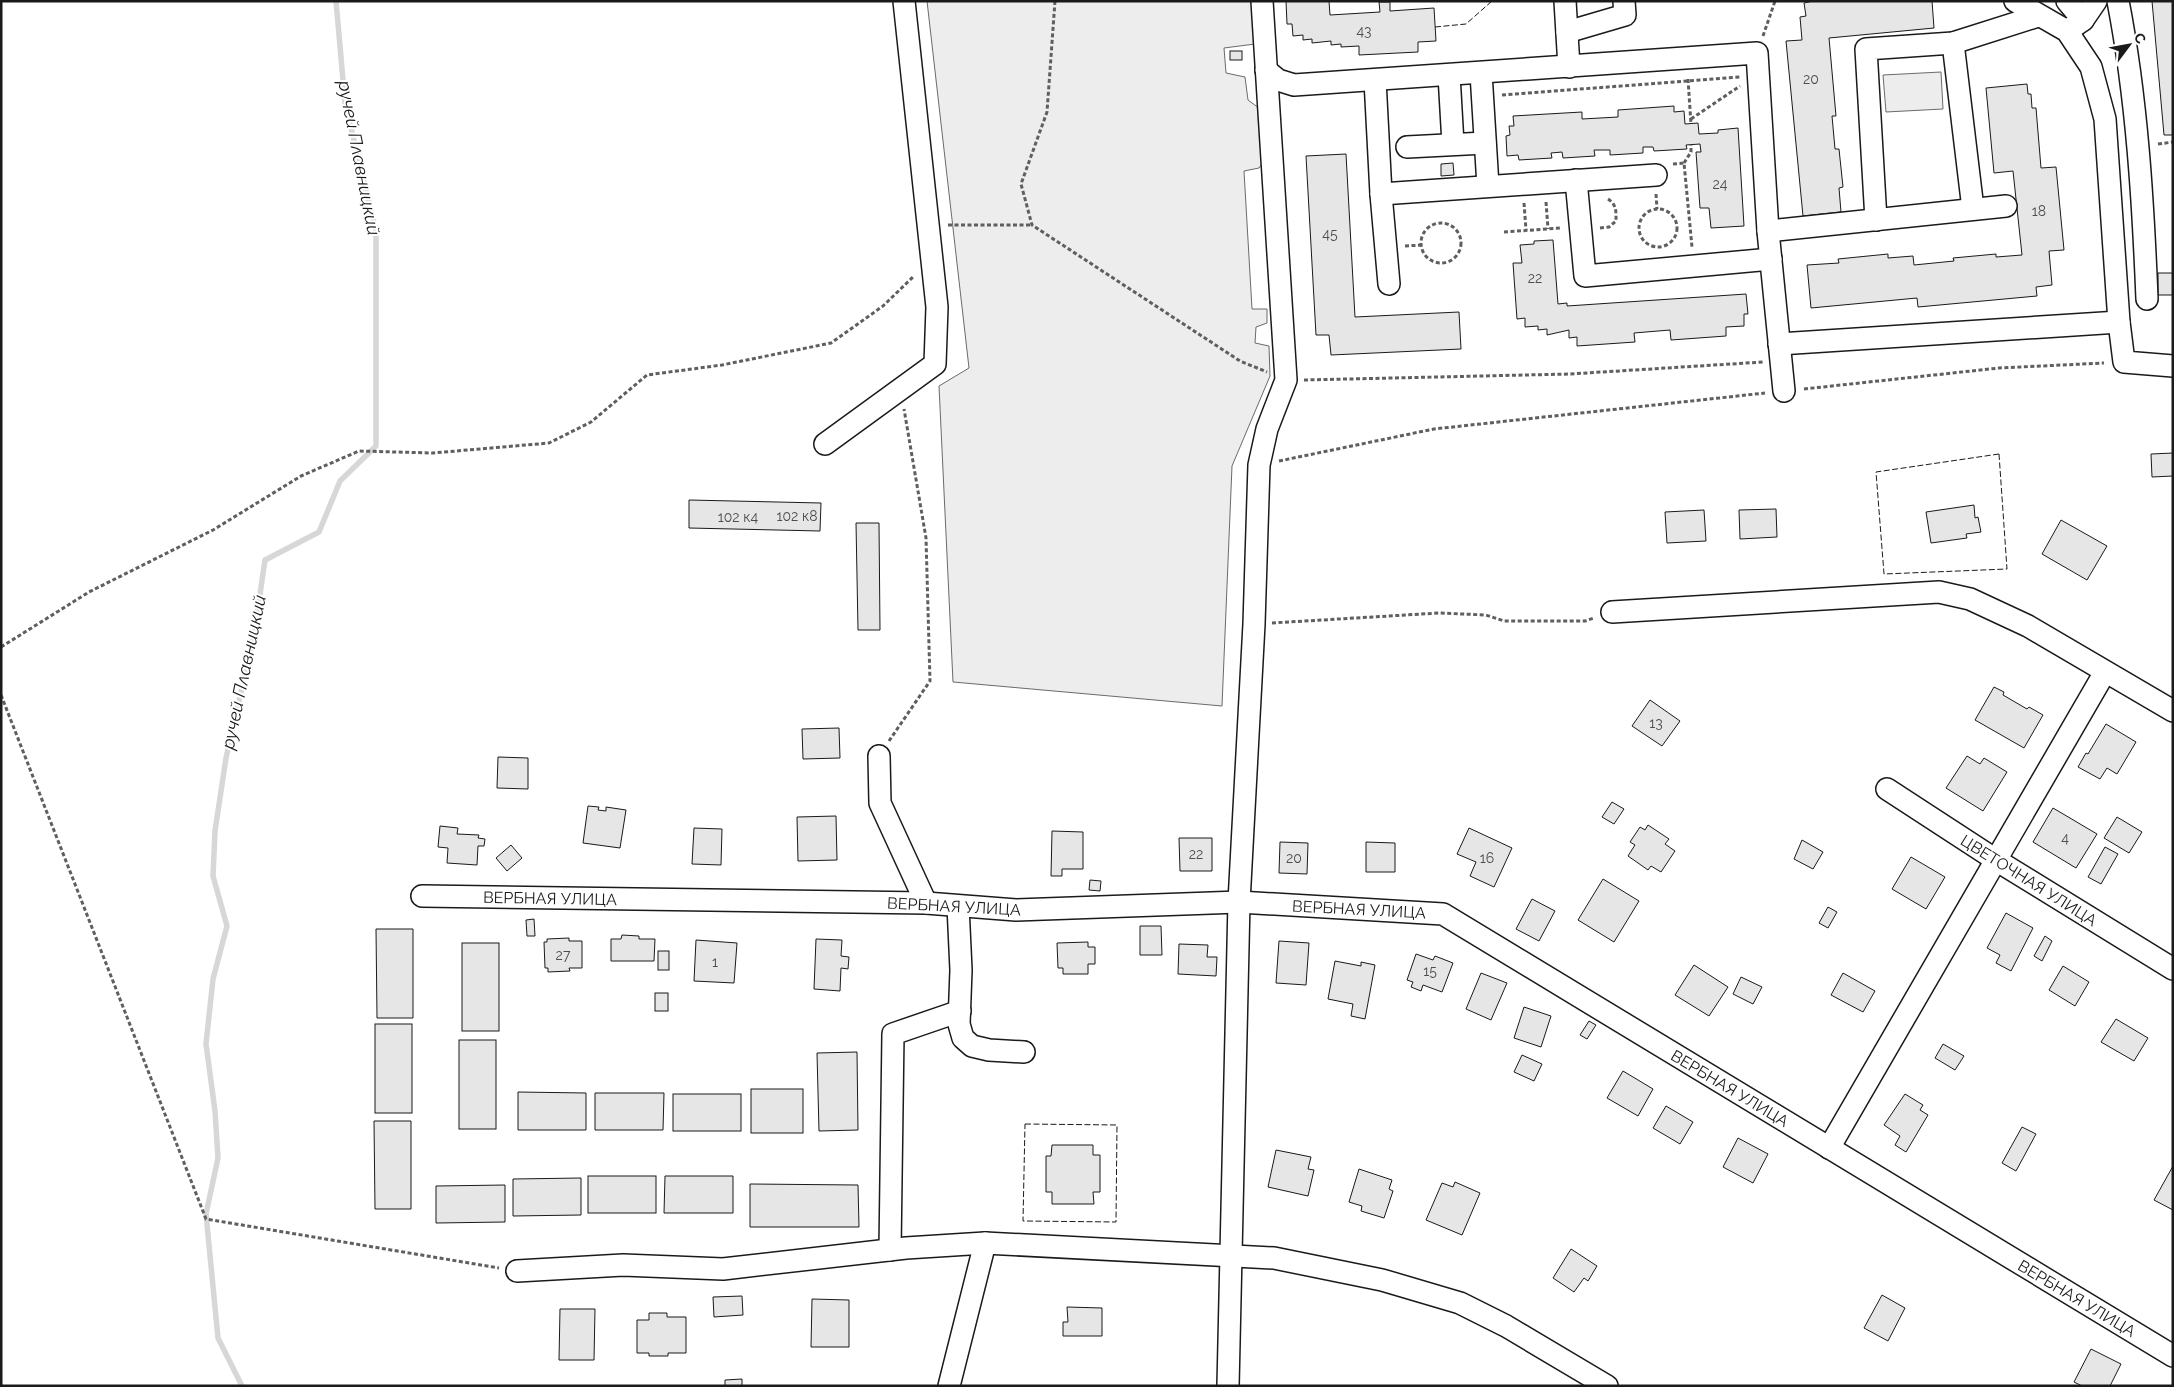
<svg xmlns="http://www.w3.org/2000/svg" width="2174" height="1387" viewBox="0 0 2174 1387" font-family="Raleway,sans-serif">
  <rect width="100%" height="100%" fill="#fff"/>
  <g fill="#ededed" stroke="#6a6a6a">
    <polygon points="927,1 1252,1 1255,44 1224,48 1226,73 1245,77 1248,100 1263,111 1267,157 1259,168 1244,171 1252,309 1267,309 1267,323 1256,327 1255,343 1269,346 1270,376 1232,466 1222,706 953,682 939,386 969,368"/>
    <polygon points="1941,72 1943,109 1886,112 1883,75"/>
  </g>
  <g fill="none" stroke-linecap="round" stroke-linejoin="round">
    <polyline stroke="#d7d7d7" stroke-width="5.5" points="242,1386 218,1338 206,1214 218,1158 215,1111 206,1044 213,979 227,926 213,876 215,831 226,758 254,635 265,560 319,532 340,481 376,446 376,231 345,103 336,1"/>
  </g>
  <g fill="#e6e6e6" stroke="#1a1a1a">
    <polygon points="1286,1 1329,1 1330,15 1380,12 1379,2 1390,2 1390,11 1434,8 1436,41 1418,42 1418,52 1359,55 1359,46 1341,47 1341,44 1331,45 1331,41 1312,43 1312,39 1303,40 1303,35 1293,36 1292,24 1287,24"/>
    <polygon points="1813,1 1932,1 1934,28 1829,38 1836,116 1832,116 1835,149 1839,149 1843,187 1839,188 1841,212 1803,216 1786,41 1802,40 1800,17 1806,16 1804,3"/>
    <polygon points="2152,1 2173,1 2173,135 2164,135"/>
    <rect x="1230" y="51" width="12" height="9"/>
    <polygon points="2027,84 2028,94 2031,94 2032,108 2036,108 2041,168 2056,167 2064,250 2049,251 2052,285 2036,287 2037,296 1918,307 1917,298 1811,308 1807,265 1839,263 1838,259 1888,254 1888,258 1913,256 1914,265 1954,261 1953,258 1996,254 1996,257 2022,255 2013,171 1994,173 1986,88"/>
    <polygon points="1674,106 1674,112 1684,111 1685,124 1698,123 1699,134 1718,133 1718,130 1738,128 1744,226 1711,228 1709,208 1700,208 1696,152 1701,152 1700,144 1686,145 1687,149 1654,151 1653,147 1643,147 1643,153 1610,155 1610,150 1594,150 1595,156 1563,158 1562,152 1551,153 1552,158 1519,160 1518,155 1507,156 1506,136 1510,135 1509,126 1514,126 1513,116 1582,112 1582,119 1618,117 1618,110"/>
    <polygon points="1346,154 1355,317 1459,312 1461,349 1331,355 1329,335 1316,335 1306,156"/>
    <polygon points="1453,163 1454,175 1441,176 1441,164"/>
    <polygon points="1553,240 1558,304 1567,303 1567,306 1746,294 1748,314 1744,314 1744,326 1726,327 1726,336 1671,340 1670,330 1634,333 1635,342 1577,346 1577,337 1569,338 1569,330 1547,335 1547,329 1538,330 1538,326 1525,327 1525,318 1517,319 1513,263 1522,263 1520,245 1534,244 1534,241"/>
    <rect x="2158" y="273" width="15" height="22"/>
    <polygon points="2173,453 2173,476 2152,477 2151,454"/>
    <polygon points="689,500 821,503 820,531 689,528"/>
    <polygon points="1974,505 1975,518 1978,517 1981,532 1966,534 1967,538 1931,543 1926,512"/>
    <polygon points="1776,509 1777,537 1740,539 1739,510"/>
    <polygon points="1704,510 1706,541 1667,543 1665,512"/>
    <polygon points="2061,520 2107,546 2087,580 2042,554"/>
    <polygon points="856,523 879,523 880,630 858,630"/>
    <polygon points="1994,687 2004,692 2003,695 2027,709 2029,707 2043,715 2024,748 1975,720"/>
    <polygon points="1650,700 1680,721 1662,746 1632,726"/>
    <polygon points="2106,724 2136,742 2117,774 2107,768 2100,779 2078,767 2086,753 2088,754"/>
    <polygon points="839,728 840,758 803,759 802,729"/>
    <polygon points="1967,756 1980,764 1984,758 2007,772 1983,811 1946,788"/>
    <polygon points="498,757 528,758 528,789 497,788"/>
    <polygon points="1612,802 1624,809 1614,824 1602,817"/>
    <polygon points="588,806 599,807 598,810 606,811 606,807 626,810 620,848 583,843"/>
    <polygon points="2053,808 2097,834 2076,868 2033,842"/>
    <polygon points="836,816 837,860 798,861 797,817"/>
    <polygon points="2117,817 2142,832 2129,853 2104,838"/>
    <polygon points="1648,825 1669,839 1665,844 1675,851 1661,872 1651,866 1648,870 1628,856 1635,845 1630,842 1640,827 1645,830"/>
    <polygon points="440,826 458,828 457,834 479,835 478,838 485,839 484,846 478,846 477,865 447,863 448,848 438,847"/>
    <polygon points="694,828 722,829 721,865 692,864"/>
    <polygon points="1469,828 1512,848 1494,887 1470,876 1476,862 1457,854"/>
    <polygon points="1052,831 1083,832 1083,869 1062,869 1062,876 1051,876"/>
    <polygon points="1179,838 1212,838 1212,871 1180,871"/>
    <polygon points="1802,840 1823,852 1813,869 1794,859"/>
    <polygon points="1280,842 1308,843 1307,874 1279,873"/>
    <polygon points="1366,842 1395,843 1395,872 1366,872"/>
    <polygon points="511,845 522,858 507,871 496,858"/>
    <polygon points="2105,847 2118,854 2101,884 2088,877"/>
    <polygon points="1911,857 1945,877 1926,909 1892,889"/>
    <polygon points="1603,879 1639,901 1614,942 1578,920"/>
    <polygon points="1090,880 1101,881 1100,891 1089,890"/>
    <polygon points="1532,899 1555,911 1539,941 1516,929"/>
    <polygon points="1828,907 1837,912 1828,928 1819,923"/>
    <polygon points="2006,913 2033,928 2011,971 1996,963 2000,955 1987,948"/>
    <polygon points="534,919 535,936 527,936 526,920"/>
    <polygon points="1140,926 1161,926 1162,955 1140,955"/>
    <polygon points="376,929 413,929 413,1018 377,1018"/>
    <polygon points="622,935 639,936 639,939 655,939 654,961 611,961 611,939 621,939"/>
    <polygon points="2045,936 2052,941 2042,961 2034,956"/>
    <polygon points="569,938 569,941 582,941 582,968 569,968 570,971 548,972 548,968 545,968 544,942 547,942 547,939"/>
    <polygon points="816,939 842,940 841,956 849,957 848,969 841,968 840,991 814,989"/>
    <polygon points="696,940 737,943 734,983 694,981"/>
    <polygon points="1279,941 1309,943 1306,985 1276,983"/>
    <polygon points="1088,942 1088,947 1095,947 1095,964 1088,964 1088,974 1063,974 1063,968 1058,968 1057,943"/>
    <rect x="462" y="943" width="37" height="88"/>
    <polygon points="1179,944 1208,945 1207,957 1217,957 1216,976 1178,974"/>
    <rect x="658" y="951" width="11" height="19"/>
    <polygon points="1416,954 1433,960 1435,956 1453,963 1442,992 1423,985 1421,991 1411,987 1413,982 1407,980"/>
    <polygon points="1335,961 1361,966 1361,962 1375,965 1365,1019 1351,1016 1353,1004 1328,999"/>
    <polygon points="1694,965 1728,987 1709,1016 1675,995"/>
    <polygon points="2063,966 2089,982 2075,1006 2049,990"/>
    <polygon points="1481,973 1507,983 1491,1020 1466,1009"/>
    <polygon points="1843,973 1875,991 1863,1012 1831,995"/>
    <polygon points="1741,977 1762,987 1753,1004 1733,994"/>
    <rect x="655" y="993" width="13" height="18"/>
    <polygon points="1524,1007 1551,1016 1541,1047 1514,1038"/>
    <polygon points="2116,1019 2148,1038 2134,1061 2101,1042"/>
    <polygon points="1589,1021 1596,1025 1587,1039 1580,1035"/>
    <rect x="375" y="1024" width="37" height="89"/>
    <rect x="459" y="1040" width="37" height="89"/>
    <polygon points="1943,1044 1964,1056 1955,1070 1935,1058"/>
    <polygon points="857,1052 858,1130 819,1131 817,1053"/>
    <polygon points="1522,1055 1542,1064 1534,1081 1514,1072"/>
    <polygon points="1623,1071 1653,1089 1638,1116 1607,1098"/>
    <rect x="751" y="1089" width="52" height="44"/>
    <polygon points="518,1092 586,1093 586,1130 518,1130"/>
    <polygon points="595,1093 664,1093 663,1130 595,1130"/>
    <rect x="673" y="1094" width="68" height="37"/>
    <polygon points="1905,1094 1923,1105 1920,1110 1928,1115 1906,1152 1895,1145 1900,1136 1884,1125"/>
    <polygon points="1666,1106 1693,1122 1680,1144 1653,1128"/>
    <polygon points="374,1121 411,1121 411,1209 375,1209"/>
    <polygon points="2022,1127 2036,1134 2016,1171 2002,1163"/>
    <polygon points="1738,1138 1768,1154 1753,1183 1723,1167"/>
    <polygon points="1052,1145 1093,1145 1093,1155 1100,1155 1100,1192 1093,1192 1094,1204 1052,1204 1052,1192 1046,1192 1046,1156 1051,1156"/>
    <polygon points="1276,1150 1311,1157 1308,1169 1314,1170 1308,1196 1268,1187"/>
    <polygon points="2173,1166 2173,1210 2154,1200"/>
    <polygon points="1359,1169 1392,1180 1389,1189 1393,1191 1384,1218 1361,1211 1362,1206 1349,1202"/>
    <rect x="588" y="1176" width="68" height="37"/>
    <polygon points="665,1176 733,1176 733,1213 664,1213"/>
    <polygon points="581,1178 581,1215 513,1216 513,1179"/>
    <polygon points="1455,1182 1480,1193 1462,1235 1426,1220 1442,1183 1453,1187"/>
    <polygon points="750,1184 858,1185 859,1227 750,1227"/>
    <polygon points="505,1185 505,1222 436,1223 436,1186"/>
    <polygon points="1571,1249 1597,1266 1588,1281 1584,1278 1574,1292 1553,1278"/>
    <polygon points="1882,1295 1905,1308 1888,1341 1864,1328"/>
    <polygon points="742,1296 743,1315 714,1317 713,1297"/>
    <polygon points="812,1299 849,1300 849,1347 811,1347"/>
    <polygon points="1067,1307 1102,1308 1102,1336 1063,1336 1063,1322 1068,1322"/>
    <polygon points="560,1309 595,1309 594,1360 559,1360"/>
    <polygon points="649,1313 667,1313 667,1317 686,1317 686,1353 668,1353 668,1356 649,1356 649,1353 637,1353 637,1320 649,1320"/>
    <polygon points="2091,1349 2121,1364 2110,1386 2082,1386 2074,1382"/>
    <polygon points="742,1379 742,1386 725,1386 725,1380"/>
  </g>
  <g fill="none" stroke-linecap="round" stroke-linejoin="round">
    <defs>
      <g id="minor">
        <polyline points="1565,1 1569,67"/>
        <polyline points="2015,1 2067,31 2091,67 2105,119 2119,322 2124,362 2173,366"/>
        <polyline points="2067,1 2083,20"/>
        <path d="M2118,1C2137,99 2143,200 2147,299"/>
        <polyline points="2067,31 2083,20 2096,1"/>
        <polyline points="1567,32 1625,15 1624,1"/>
        <polyline points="1953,43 1973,209"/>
        <polyline points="1266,70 1278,80 1294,85 1757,53 1768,231 1784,391"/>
        <polyline points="1481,73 1488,186"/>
        <polyline points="1449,75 1453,144"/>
        <polyline points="1375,80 1381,194 1389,284"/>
        <polyline points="1407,147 1485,143"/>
        <polyline points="1576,180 1585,276 1771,259"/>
        <polyline points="1381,194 1656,175"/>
        <polyline points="1876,220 1866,49 1953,43 2038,16"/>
        <polyline points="1768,231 2006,206"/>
        <polyline points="1779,344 2119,322"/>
        <polyline points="825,444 935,364 937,307 904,1"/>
        <polyline points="1612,612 1939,592 1970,599 2028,626 2173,711"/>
        <polyline points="879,756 880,803 926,903"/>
        <polyline points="1887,789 1996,860 2173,969"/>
        <polyline points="422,896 926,903 1016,910 1239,902 1443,914 2173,1356"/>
        <polyline points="958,906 961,970 959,1024 963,1038 972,1046 989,1050 1024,1052"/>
        <polyline points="1829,1148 2105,672"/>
        <polyline points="890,1250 893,1034 960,1011"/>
        <polyline points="517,1271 623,1265 723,1269 906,1248 985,1243 1274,1258 1382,1280 1460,1303 1506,1326 1607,1386"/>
        <polyline points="949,1386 985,1243"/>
        <polyline points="1228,1386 1239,902 1254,624 1259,465 1267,429 1286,380 1262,1"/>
      </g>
    </defs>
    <use href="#minor" stroke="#1a1a1a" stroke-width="24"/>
    <g stroke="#5f5f5f" stroke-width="3" stroke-dasharray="4 2.5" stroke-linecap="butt">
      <polyline points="1055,1 1047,112 1021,184 1032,225 1240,361 1267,372"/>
      <polyline points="1763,36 1775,1"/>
      <polyline points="1688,79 1691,124"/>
      <polyline points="1502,95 1740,77"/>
      <polyline points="1691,119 1740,86"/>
      <polyline points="2158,144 2173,142"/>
      <polyline points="1684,163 1691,152 1691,145"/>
      <polyline points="1673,164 1684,163 1692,247"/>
      <polyline points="1656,194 1657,209"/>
      <polyline points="1546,202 1548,229"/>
      <polyline points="1524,203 1526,230"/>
      <circle cx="1658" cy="228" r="19"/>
      <circle cx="1441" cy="243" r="20"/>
      <polyline points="948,225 1032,225"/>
      <path d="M1600,228L1609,227L1616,221C1616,212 1617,205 1608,199"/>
      <polyline points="1504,232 1561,228"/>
      <polyline points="1405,246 1422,245"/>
      <polyline points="1304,380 1570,374 1763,362"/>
      <polyline points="1804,389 1999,368 2104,363"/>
      <polyline points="1279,461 1434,429 1765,393"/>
      <polyline points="1272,623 1439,613 1486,615 1504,621 1585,621 1594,618"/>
      <polyline points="1,647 89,592 213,530 301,476 359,451 433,453 549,443 591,422 647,375 722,365 831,343 883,306 914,276"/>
      <polyline points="1,695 206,1219 499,1268"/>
      <polyline points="889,741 930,681 926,538 904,409"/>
    </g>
    <use href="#minor" stroke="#fff" stroke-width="21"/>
    <g stroke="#1a1a1a" stroke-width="1" stroke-dasharray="6 2.5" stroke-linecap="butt">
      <polyline points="1435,27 1466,24 1492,1"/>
      <polygon points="1999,454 2007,569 1884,574 1876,472"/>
      <polygon points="1025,1124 1117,1125 1116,1222 1023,1221"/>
    </g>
  </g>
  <g text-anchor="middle" stroke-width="4" stroke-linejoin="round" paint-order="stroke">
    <g font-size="14" fill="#4d4d4d">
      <text x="1364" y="36">43</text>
      <text x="1811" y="84">20</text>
      <text x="1720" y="189">24</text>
      <text x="2039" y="216">18</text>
      <text x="1330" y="239">45</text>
      <text x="1535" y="283">22</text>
      <text x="797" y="521">102 к8</text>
      <text x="738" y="522">102 к4</text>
      <text x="1656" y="728">13</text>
      <text x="2065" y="843">4</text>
      <text x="1196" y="859">22</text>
      <text x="1294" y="863">20</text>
      <text x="1487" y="863">16</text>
      <text x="563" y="960">27</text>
      <text x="715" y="967">1</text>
      <text x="1430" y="976">15</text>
    </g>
    <g font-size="16" fill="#1a1a1a" stroke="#fff">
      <text transform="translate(2029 880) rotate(32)" y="6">ЦВЕТОЧНАЯ УЛИЦА</text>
      <text transform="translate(550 898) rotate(1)" y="6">ВЕРБНАЯ УЛИЦА</text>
      <text transform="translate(954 906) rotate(3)" y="6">ВЕРБНАЯ УЛИЦА</text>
      <text transform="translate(1359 909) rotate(3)" y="6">ВЕРБНАЯ УЛИЦА</text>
      <text transform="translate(1730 1088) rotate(31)" y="6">ВЕРБНАЯ УЛИЦА</text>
      <text transform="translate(2077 1298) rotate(31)" y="6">ВЕРБНАЯ УЛИЦА</text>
    </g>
    <g font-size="18" font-style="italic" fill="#1a1a1a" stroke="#fff">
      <text transform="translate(359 158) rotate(79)" y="6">ручей Плавницкий</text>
      <text transform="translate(244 672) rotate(-78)" y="6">ручей Плавницкий</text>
    </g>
  </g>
  <rect width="2174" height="1387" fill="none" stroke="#1a1a1a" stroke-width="5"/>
  <g transform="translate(2129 45) rotate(58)" stroke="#ffffff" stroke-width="4" paint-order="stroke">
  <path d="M0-4L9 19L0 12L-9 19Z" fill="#1a1a1a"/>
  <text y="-8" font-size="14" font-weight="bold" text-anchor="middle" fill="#1a1a1a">С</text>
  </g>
</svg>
